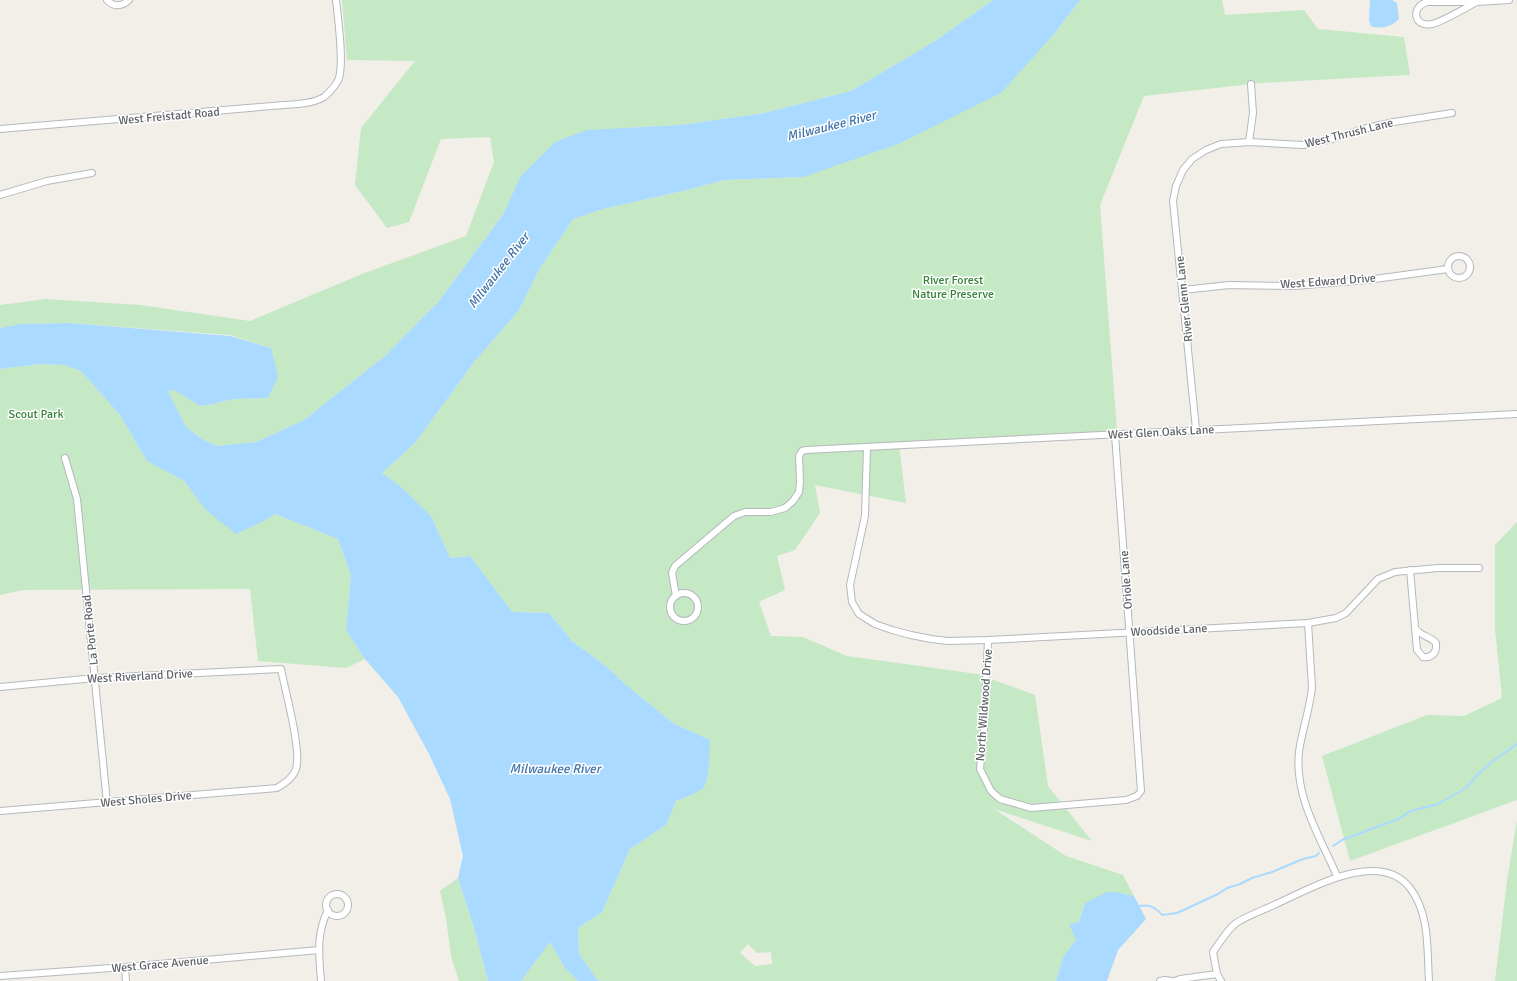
<svg xmlns="http://www.w3.org/2000/svg" width="1517" height="981" viewBox="0 0 1517 981" font-family="Signika,sans-serif">
  <rect width="100%" height="100%" fill="#f1efe8"/>
  <g fill="#c5e8c5" fill-rule="evenodd">
    <polygon points="342,0 993,0 935,41 851,91 764,113 680,125 627,128 520,177 504,213 439,301 385,356 304,420 256,442 217,446 202,439 186,427 168,391 174,390 200,406 213,404 233,399 268,398 271,348 230,335 69,323 20,324 0,328 0,305 46,299 140,305 250,321 362,274 466,236 494,162 490,137 441,139 409,222 387,228 355,185 361,128 415,61 347,60"/>
    <path d="M1080,0H1222L1225,15L1304,10L1318,29L1404,37L1410,75L1260,83L1144,96L1100,205L1117,431L899,443L906,503L815,485L820,513L795,550L777,556L785,590L759,602L771,636L803,637L847,656L977,674L1035,695L1048,786L1092,841L994,809L1066,856L1123,875L1134,896L1116,892L1085,903L1079,922L1076,940L1063,957L1056,981H600L596,978L579,954L578,928L602,912L630,849L666,825L676,801L691,795L710,740L673,723L625,684L606,666L572,641L549,613L512,612L470,556L450,558L431,516L382,473L414,444L475,361L519,310L540,268L573,219L603,209L687,190L724,180L803,177L1045,43L1055,33ZM748,944L757,953L771,952L772,964L755,966L740,953Z"/>
    <polygon points="40,364 64,365 81,371 120,415 147,461 184,481 206,510 264,521 275,514 338,539 351,575 346,630 365,659 346,668 258,661 250,589 23,590 0,595 0,369"/>
    <polygon points="1517,522 1517,800 1350,861 1322,756 1427,715 1464,716 1502,698 1495,629 1495,545"/>
    <polygon points="1517,820 1517,981 1495,981 1507,881"/>
    <polygon points="458,878 474,928 488,981 459,981 451,956 446,918 440,891"/>
    <polygon points="550,942 565,968 578,981 521,981"/>
  </g>
  <g fill="#aadaff">
    <path d="M993,0H1080L1055,33L1001,93L898,144L803,177L724,180L687,190L603,209L573,219L540,268L519,310L475,361L414,444L382,473L400,486L431,516L450,558L470,556L512,612L549,613L572,641L606,666L625,684L673,723L710,740C709,751 710,777 704,787C699,793 683,798 676,801L666,825L630,849L602,912L578,928L579,954L596,978L600,981H578L565,968L550,942L521,981H488L474,928L458,878L463,856L450,799L429,754L398,697L365,659L346,630L351,575L338,539L275,514L264,521L236,534L206,510L184,481L147,461L120,415L81,371L64,365L40,364L0,369V328L20,324L69,323L230,336L271,348L278,377L268,398L233,399L213,404L200,406L174,390L168,391L186,427L202,439L217,446L256,442L304,420L385,356L439,301L504,213L520,177L555,142L587,130L680,125L764,113L851,91L935,41Z"/>
    <path d="M1370,0H1392L1397,3L1399,19C1393,26 1380,30 1371,26L1369,20Z"/>
    <polygon points="1107,892 1116,892 1134,896 1146,919 1118,950 1107,981 1056,981 1063,957 1076,940 1069,924 1079,922 1085,903"/>
  </g>
  <g fill="none" stroke-linecap="round" stroke-linejoin="round">
    <g stroke="#aadaff" stroke-width="2">
      <polyline points="1333,846 1342,840 1398,819 1411,811 1438,804 1466,788 1476,776 1493,761 1517,744"/>
      <path d="M1139,906C1149,904 1156,907 1162,915L1177,913L1218,894L1227,888L1240,884L1252,878L1272,872L1303,859L1316,856L1319,853"/>
    </g>
    <defs>
      <g id="minor">
        <path d="M107,0C113,7 122,7 129,0"/>
        <path d="M1477,2C1467,7 1442,22 1432,24C1414,28 1410,7 1427,2H1477L1509,0"/>
        <path d="M0,129L284,105C297,104 312,104 324,97C329,93 337,84 339,78C344,60 338,19 336,0"/>
        <polyline points="1249,142 1253,113 1251,84"/>
        <polyline points="0,195 47,181 92,173"/>
        <circle cx="1459" cy="267" r="11"/>
        <polyline points="1183,290 1229,285 1294,286 1367,280 1448,269"/>
        <polyline points="1196,429 1173,201 1176,186 1183,170 1192,159 1206,150 1221,144 1249,142 1303,145 1332,139 1363,129 1394,122 1452,113"/>
        <polyline points="867,448 865,516 850,585 852,602 859,614 875,624 892,630 911,635 931,639 948,641 988,640 1308,623 1336,618 1346,613 1378,579 1395,572 1438,568 1479,568"/>
        <polyline points="65,458 77,499 107,803"/>
        <path d="M1410,570L1417,650L1423,657C1432,658 1437,653 1436,643C1430,636 1420,636 1415,628"/>
        <circle cx="684" cy="607" r="14"/>
        <polyline points="676,596 672,573 675,566 734,516 745,512 771,512 785,508 793,501 799,492 800,482 799,456 802,451 806,450 1517,414"/>
        <path d="M1308,623L1312,687C1310,709 1302,730 1299,752C1294,796 1320,837 1337,876"/>
        <polyline points="988,640 984,728 980,769 991,791 1000,799 1031,808 1126,800 1137,796 1141,791 1115,435"/>
        <path d="M0,687L95,678L281,669C285,690 302,751 296,769C293,778 285,783 277,788L0,811"/>
        <circle cx="337" cy="905" r="11"/>
        <polyline points="125,967 126,981"/>
        <polyline points="0,976 125,967 319,950"/>
        <path d="M321,981C319,955 316,934 328,910"/>
        <polyline points="1160,981 1165,980 1172,981"/>
        <polyline points="1175,981 1180,979 1217,974"/>
        <path d="M1221,981L1217,974L1213,952C1219,944 1227,930 1235,924C1242,918 1266,909 1276,904C1310,889 1379,848 1410,888C1430,914 1427,950 1429,981"/>
      </g>
    </defs>
    <use href="#minor" stroke="#b5b8bc" stroke-width="8"/>
    <use href="#minor" stroke="#fff" stroke-width="6"/>
  </g>
  <g text-anchor="middle" stroke-width="3" stroke-linejoin="round" paint-order="stroke">
    <g font-size="12" fill="#5f6368" stroke="#fff">
      <text transform="translate(169 116) rotate(-5)" y="4">West Freistadt Road</text>
      <text transform="translate(1349 133) rotate(-14)" y="4">West Thrush Lane</text>
      <text transform="translate(1328 281) rotate(-4)" y="4">West Edward Drive</text>
      <text transform="translate(1184 299) rotate(-96)" y="4">River Glenn Lane</text>
      <text transform="translate(1161 432) rotate(-3)" y="4">West Glen Oaks Lane</text>
      <text transform="translate(1126 580) rotate(-94)" y="4">Oriole Lane</text>
      <text transform="translate(90 630) rotate(-96)" y="4">La Porte Road</text>
      <text transform="translate(1169 630) rotate(-3)" y="4">Woodside Lane</text>
      <text transform="translate(140 676) rotate(-3)" y="4">West Riverland Drive</text>
      <text transform="translate(984 705) rotate(-86)" y="4">North Wildwood Drive</text>
      <text transform="translate(146 799) rotate(-5)" y="4">West Sholes Drive</text>
      <text transform="translate(160 964) rotate(-5)" y="4">West Grace Avenue</text>
    </g>
    <g font-size="12" fill="#348238" stroke="#fff">
      <text x="953" y="284">River Forest<tspan x="953" dy="14">Nature Preserve</tspan></text>
      <text x="36" y="418">Scout Park</text>
    </g>
    <g font-size="13" font-style="italic" fill="#4174aa" stroke="#fff">
      <text transform="translate(831 125) rotate(-14)" y="5">Milwaukee River</text>
      <text transform="translate(498 270) rotate(-52)" y="5">Milwaukee River</text>
      <text x="555" y="773">Milwaukee River</text>
    </g>
  </g>
</svg>
